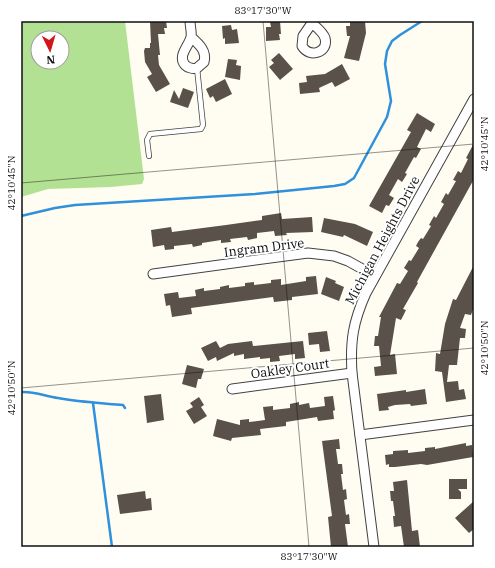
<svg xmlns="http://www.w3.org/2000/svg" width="495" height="568" viewBox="0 0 495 568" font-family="'IBM Plex Serif',serif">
  <rect width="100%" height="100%" fill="#fffdf2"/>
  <path fill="#b3e194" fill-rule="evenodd" d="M21,21H125L144,179L142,184L111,187L48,189L21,197ZM38,38H62V62H38Z"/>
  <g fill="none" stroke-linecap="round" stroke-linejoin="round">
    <g stroke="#2f90db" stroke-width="2.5">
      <polyline points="21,216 55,208 75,205 255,194 334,186 345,184 354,178 387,117 391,101 385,64 387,51 392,41 400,35 422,21"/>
      <path d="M21,392C33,391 45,396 58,398C79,402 101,403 123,405L125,408"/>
      <polyline points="93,403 112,547"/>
    </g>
  </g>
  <g fill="#59514a">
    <polygon points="150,21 166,21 167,28 164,28 165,34 158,34 160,55 158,55 159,65 170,84 156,92 147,77 152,74 145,62 144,51 145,48 150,48 150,43 151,43"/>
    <polygon points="280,21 281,34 279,34 280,40 266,41 266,27 271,27 270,22"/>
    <polygon points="350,21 365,21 366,33 359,61 344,58 350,36 347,36 346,26 350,26"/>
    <polygon points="231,25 232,30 237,29 239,43 225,44 225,38 223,39 222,26"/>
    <polygon points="279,53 293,69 280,80 269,67 274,63 271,60"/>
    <polygon points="228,59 237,60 236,65 241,66 240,80 225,77"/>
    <polygon points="342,64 350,79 335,87 332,82 319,88 320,92 300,94 299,83 307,82 306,76 325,74"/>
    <polygon points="225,79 232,94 216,102 213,96 210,98 206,89"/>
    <polygon points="183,88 194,92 188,108 170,102 174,90 179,99"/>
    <polygon points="417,113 435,124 431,132 426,129 417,147 421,149 416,158 414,157 405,173 407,174 402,182 398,179 389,195 394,198 389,206 386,205 382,213 369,206 411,132 407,130"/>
    <polygon points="474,143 474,179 417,282 418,283 403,309 406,310 401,320 396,318 390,355 395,354 397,374 375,376 374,367 381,366 379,346 374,346 375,336 378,336 381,317 379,317 397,283 400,284 408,271 404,268 409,260 411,261 419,248 416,246 418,242 421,238 423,239 431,226 429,225 434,216 436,218 444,204 441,202 446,193 448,195 456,181 453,180 458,171 461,173 468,159 466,158"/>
    <polygon points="281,213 282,219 312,217 313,232 286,233 287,235 275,236 274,231 257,233 257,238 248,240 247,237 230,239 231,242 221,243 221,240 202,243 202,245 193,247 192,244 174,246 174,249 165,250 164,245 153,247 151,230 171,227 172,232 226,225 262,220 262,216"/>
    <polygon points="324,218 355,224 373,232 367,246 344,235 343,237 321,232"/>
    <polygon points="474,265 474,306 471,315 465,314 460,328 466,329 465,338 460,338 457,365 449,365 447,382 458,381 459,390 464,389 466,399 446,402 442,372 435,371 436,353 440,354 445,324 453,299 456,300"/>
    <polygon points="316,276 318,294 292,297 292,300 274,302 273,297 191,308 192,314 172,317 170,305 166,306 164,294 178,292 179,298 196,296 195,290 204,288 204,291 220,289 220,287 229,285 229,288 245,286 245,283 254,282 254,285 271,283 271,280 281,279 281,285 306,281 306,277"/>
    <polygon points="326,277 336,281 335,283 344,287 339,301 321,294"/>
    <polygon points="327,331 330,351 320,352 319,344 309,345 308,333"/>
    <polygon points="216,341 220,348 228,344 252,341 253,346 303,341 305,358 295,359 295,354 279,356 280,361 270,362 270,358 260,359 260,357 244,359 244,354 234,356 234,353 217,361 216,357 208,361 201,348"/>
    <polygon points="187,365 204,369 201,379 198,379 196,388 182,384"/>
    <polygon points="425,389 427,404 411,406 410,404 395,405 388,407 389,410 379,411 377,394 406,390 406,392"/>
    <polygon points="161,394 164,420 147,423 144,396"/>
    <polygon points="333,396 335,410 333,411 334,419 318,421 317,417 286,422 286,426 260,429 261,435 232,438 231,441 213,436 217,419 240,425 240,420 249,419 249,422 265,420 263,407 273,406 273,410 290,408 290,404 299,402 299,405 309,403 310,408 325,406 324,397"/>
    <polygon points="199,397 204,405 201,407 207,416 194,424 186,411 193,407 190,403"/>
    <polygon points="339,439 340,449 336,449 338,464 342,464 343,474 341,474 343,490 346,489 347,499 344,500 346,515 349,514 350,524 345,524 348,547 331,547 328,517 332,516 322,441"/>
    <polygon points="466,443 466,446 472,445 473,457 427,465 421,464 395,467 389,467 389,464 386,465 385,455 393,454 393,451 408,450 408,453 425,451 425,448 435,447 435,449"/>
    <polygon points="449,479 467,479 467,489 458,489 461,492 461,499 449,499"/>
    <polygon points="407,480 412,531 418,530 420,547 404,547 401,526 394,527 393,516 395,516 393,501 391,501 390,491 394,491 393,482"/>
    <polygon points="145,491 146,499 151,498 152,510 120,514 117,495"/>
    <polygon points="474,501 474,529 469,533 455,518"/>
  </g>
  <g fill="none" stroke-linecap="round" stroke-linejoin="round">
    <defs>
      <polyline id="lane" points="149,156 147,140 150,134 201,129 203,125 197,68"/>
      <g id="street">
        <path d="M190,21C190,26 192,33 191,37C189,46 177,56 185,65C188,68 193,69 197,68L204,62C207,51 199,44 191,37"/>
        <path d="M311,21L312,23C316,27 323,32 325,38C329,52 310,59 302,46L303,36L312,23"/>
        <polyline points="153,274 308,253 334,256 348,261 375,276"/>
        <polyline points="232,389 352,373"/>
        <polyline points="360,435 474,420"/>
        <path d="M374,547L352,373C350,341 353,322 366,293L474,99"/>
      </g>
    </defs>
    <use href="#lane" stroke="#424242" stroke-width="6"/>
    <use href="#street" stroke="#424242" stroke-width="11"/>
    <use href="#lane" stroke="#fff" stroke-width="4.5"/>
    <use href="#street" stroke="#fff" stroke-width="9"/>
  </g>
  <path fill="none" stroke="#0f0f0f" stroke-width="1" stroke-opacity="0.45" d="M263,21L309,547M21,183L474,144M21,388L474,348"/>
  <g text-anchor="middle" stroke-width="4" stroke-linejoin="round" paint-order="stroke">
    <g font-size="13" fill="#0f0f0f" stroke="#fff">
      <text transform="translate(382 240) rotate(-62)" y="5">Michigan Heights Drive</text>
      <text transform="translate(264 247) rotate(-7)" y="5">Ingram Drive</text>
      <text transform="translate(290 368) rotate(-8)" y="5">Oakley Court</text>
    </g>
  </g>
  <rect width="495" height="568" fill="none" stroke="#ffffff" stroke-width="44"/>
  <g transform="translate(50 50) rotate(175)"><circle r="19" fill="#ffffff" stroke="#9f9f9f"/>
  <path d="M0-3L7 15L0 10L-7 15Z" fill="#cf1719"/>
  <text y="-6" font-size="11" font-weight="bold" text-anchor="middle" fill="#0f0f0f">N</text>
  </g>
  <rect x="22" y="22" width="451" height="524" fill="none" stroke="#0f0f0f" stroke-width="1.5"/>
  <g font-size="10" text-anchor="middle" fill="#0f0f0f">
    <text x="263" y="14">83°17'30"W</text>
    <text transform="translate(484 144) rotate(-90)" y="4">42°10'45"N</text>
    <text transform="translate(11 183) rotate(-90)" y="4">42°10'45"N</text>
    <text transform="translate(484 348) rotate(-90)" y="4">42°10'50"N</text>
    <text transform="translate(11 388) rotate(-90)" y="4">42°10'50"N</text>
    <text x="309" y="560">83°17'30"W</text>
  </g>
</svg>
